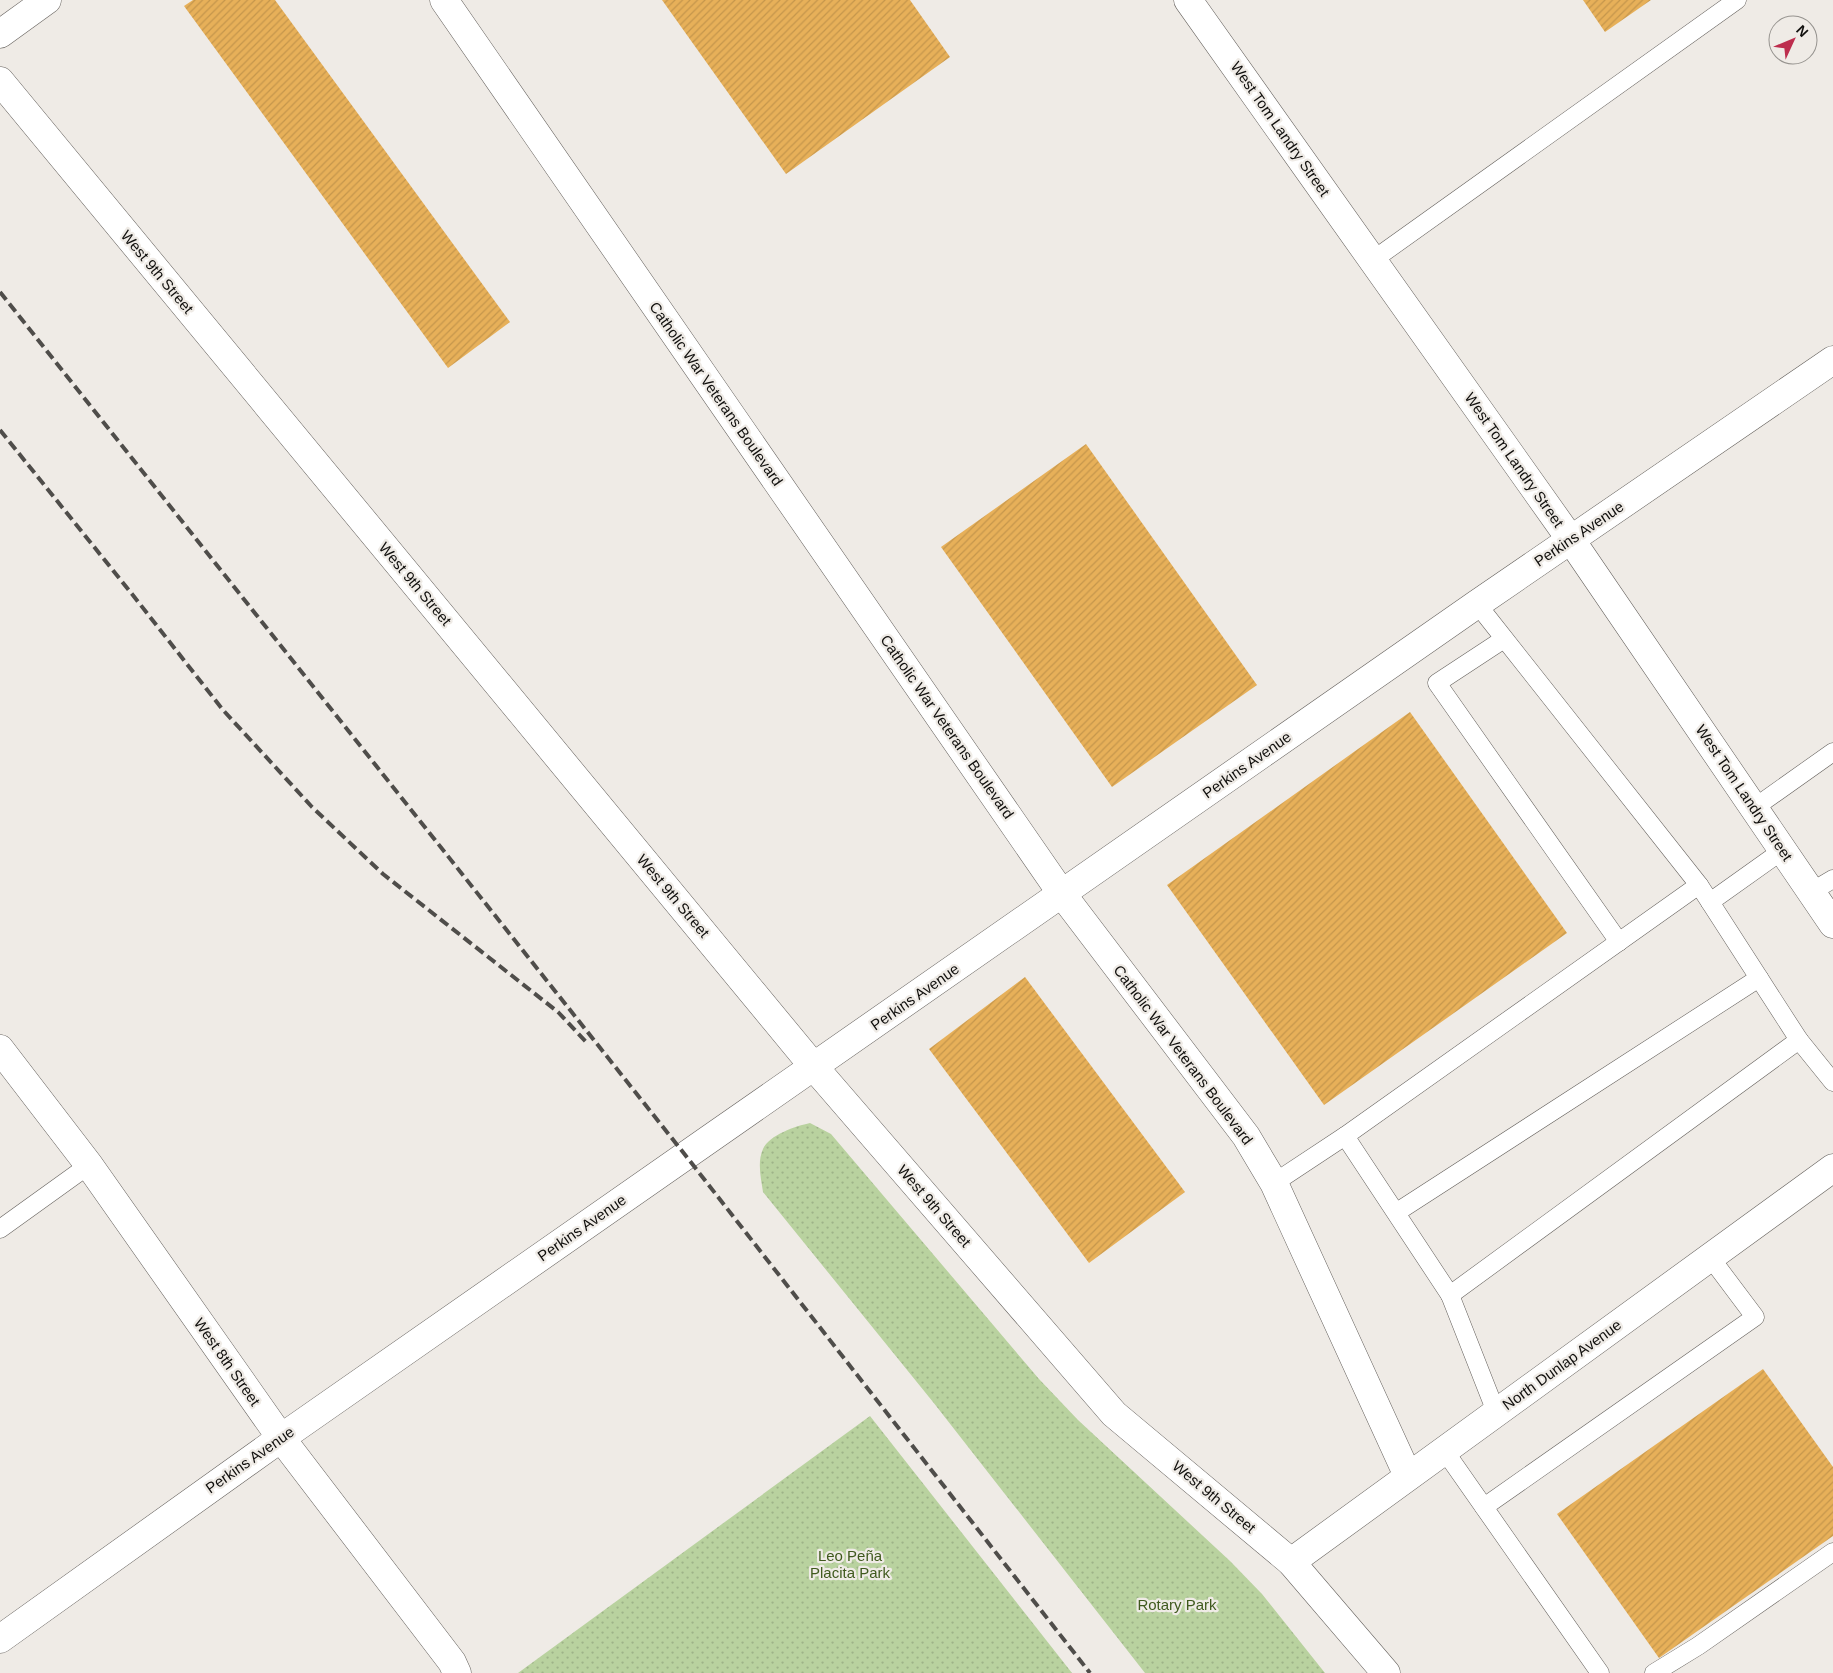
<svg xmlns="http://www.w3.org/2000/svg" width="1833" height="1673" viewBox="0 0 1833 1673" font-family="Arial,sans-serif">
  <defs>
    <pattern id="park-dots" width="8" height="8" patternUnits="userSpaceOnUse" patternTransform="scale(1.25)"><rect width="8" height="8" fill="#b9d29f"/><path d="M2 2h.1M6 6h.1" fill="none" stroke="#9eb388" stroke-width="1.8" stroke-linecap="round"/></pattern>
    <pattern id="building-hatch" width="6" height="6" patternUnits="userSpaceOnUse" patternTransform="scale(1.25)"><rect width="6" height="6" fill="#e7b059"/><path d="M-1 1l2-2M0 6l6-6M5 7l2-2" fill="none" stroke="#c5964c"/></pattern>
  </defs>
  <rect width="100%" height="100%" fill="#efebe6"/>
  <g fill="url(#park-dots)">
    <path d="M810,1123L831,1134L1039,1379L1078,1420L1230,1561L1262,1594L1325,1673H1145L933,1402L763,1192C761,1178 757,1162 763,1149C769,1135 796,1126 810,1123Z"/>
    <polygon points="870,1416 1072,1673 518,1673"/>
  </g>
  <g fill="url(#building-hatch)">
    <polygon points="193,0 275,0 510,322 448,368 184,6"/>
    <polygon points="662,0 910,0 950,57 786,174"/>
    <polygon points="1583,0 1651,0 1605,32"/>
    <polygon points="1086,444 1257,685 1112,787 941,547"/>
    <polygon points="1410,712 1567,933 1324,1105 1167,885"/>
    <polygon points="1025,977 1185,1192 1089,1263 929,1049"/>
    <polygon points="1763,1369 1833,1467 1833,1536 1659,1658 1557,1514"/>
  </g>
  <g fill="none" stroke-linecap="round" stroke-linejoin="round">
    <defs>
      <g id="service">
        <polyline points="1373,260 1737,0"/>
        <polyline points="1477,604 1699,885"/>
        <polyline points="1504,639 1437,683 1619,942"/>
        <polyline points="1754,808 1833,752"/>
        <polyline points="1811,892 1833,879"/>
        <polyline points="1759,978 1799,1040"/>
        <polyline points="1345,1136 1450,1295"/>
        <polyline points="1274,1183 1345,1136 1699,885 1710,902 1783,850"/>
        <polyline points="1397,1212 1759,978 1710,902"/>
        <polyline points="0,1229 89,1165"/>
        <polyline points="1496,1412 1450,1295 1799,1040 1833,1082"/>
        <polyline points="1444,1450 1600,1673"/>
        <polyline points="1484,1507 1755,1317 1710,1257"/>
        <polyline points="1654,1673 1698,1646 1833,1552"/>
      </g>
      <g id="minor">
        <polyline points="444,0 1062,894 1246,1136 1274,1183 1408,1476"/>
        <polyline points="0,1049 89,1165 281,1438 452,1662 457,1673"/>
        <polyline points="1291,1562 1833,1168"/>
        <polyline points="0,1639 281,1438 708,1140 1477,604 1833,360"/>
      </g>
      <polyline id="tertiary" points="0,34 47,0"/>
      <g id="primary">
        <polyline points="1188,0 1571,540 1833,924"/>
        <polyline points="0,81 814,1067 1114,1414 1291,1562 1386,1673"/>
      </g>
    </defs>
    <use href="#service" stroke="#65615d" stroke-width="19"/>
    <use href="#minor" stroke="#65615d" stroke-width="29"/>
    <use href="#tertiary" stroke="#65615d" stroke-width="29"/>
    <use href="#primary" stroke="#65615d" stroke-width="29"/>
    <use href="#service" stroke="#fff" stroke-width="18"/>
    <use href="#minor" stroke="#fff" stroke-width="28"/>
    <use href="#tertiary" stroke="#fff" stroke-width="28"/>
    <use href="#primary" stroke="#fff" stroke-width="28"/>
    <g stroke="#4f4d4a" stroke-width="4" stroke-dasharray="10 5" stroke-linecap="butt">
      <polyline points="0,292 686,1156 1090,1673"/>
      <polyline points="0,430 132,594 223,710 312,807 383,874 558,1012 588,1044"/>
    </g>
  </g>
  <g text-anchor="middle" stroke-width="4.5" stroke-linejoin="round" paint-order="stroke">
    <g font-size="15" fill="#100f0d" stroke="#efebe6">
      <text transform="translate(1280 129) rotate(55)" y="5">West Tom Landry Street</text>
      <text transform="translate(157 272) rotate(50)" y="5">West 9th Street</text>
      <text transform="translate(716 394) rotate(55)" y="5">Catholic War Veterans Boulevard</text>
      <text transform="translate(1514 460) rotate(55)" y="5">West Tom Landry Street</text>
      <text transform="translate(1579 534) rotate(-34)" y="5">Perkins Avenue</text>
      <text transform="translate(415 584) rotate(50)" y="5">West 9th Street</text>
      <text transform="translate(947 727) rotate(55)" y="5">Catholic War Veterans Boulevard</text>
      <text transform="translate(1247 765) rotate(-35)" y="5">Perkins Avenue</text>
      <text transform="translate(1744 793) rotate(56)" y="5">West Tom Landry Street</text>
      <text transform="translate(673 896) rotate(50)" y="5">West 9th Street</text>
      <text transform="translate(915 997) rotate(-35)" y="5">Perkins Avenue</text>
      <text transform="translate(1183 1055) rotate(53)" y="5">Catholic War Veterans Boulevard</text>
      <text transform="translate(934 1206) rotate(49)" y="5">West 9th Street</text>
      <text transform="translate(582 1228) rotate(-35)" y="5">Perkins Avenue</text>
      <text transform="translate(227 1362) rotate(55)" y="5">West 8th Street</text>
      <text transform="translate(1562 1365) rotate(-36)" y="5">North Dunlap Avenue</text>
      <text transform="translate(250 1460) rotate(-35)" y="5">Perkins Avenue</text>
      <text transform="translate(1214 1497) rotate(40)" y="5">West 9th Street</text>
    </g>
    <g font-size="15" fill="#3f591d" stroke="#efebe6">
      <text x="850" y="1561">Leo Peña<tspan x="850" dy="17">Placita Park</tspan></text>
      <text x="1177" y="1610">Rotary Park</text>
    </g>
  </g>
  <g transform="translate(1793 40) rotate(46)"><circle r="24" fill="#efebe6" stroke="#96938f"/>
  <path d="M0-4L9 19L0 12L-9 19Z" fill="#bd2d4d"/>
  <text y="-8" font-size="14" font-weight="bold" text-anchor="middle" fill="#100f0d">N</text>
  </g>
</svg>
